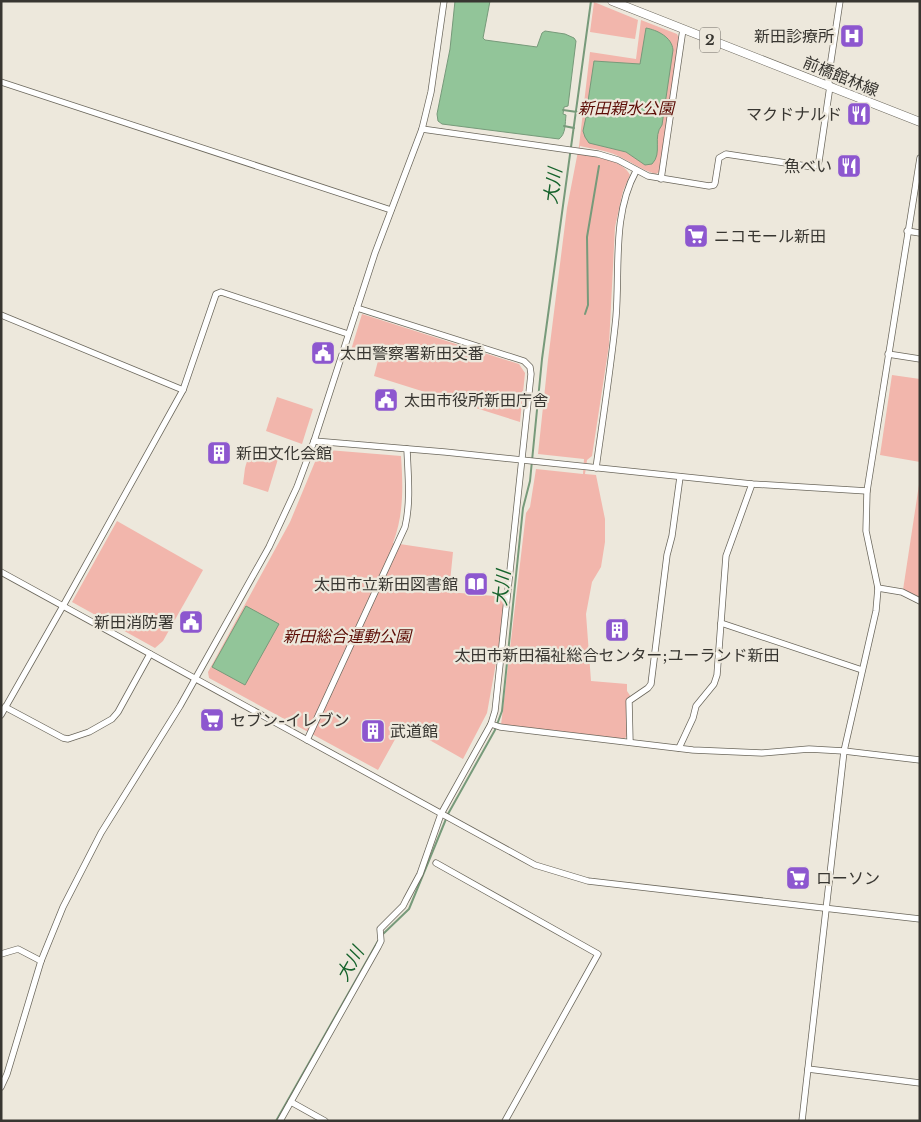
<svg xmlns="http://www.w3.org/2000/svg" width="921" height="1122" viewBox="0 0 921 1122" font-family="'Libre Baskerville','Noto Sans JP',serif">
  <rect width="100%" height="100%" fill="#ede8dc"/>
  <g fill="#f2b6ac">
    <polygon points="594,2 638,20 635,39 590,32"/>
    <path d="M641,20L677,34L679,38L659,172L656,174C641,170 630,161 616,155C605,150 592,149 580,146L579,154C593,157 623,159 630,175L623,191L615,227L609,345L592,456L587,460L585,474L596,475L605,519V542L601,567L592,582L586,614L591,681L627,684V691L631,697L627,700V736L624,739L501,725L526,513L530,507L536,469L583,474L584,459L538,454L548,360L567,208L579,146L590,52L636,59Z"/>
    <polygon points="362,314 519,364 525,373 520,422 374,376 378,361 351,350"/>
    <polygon points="892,375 920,379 920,462 880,455"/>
    <polygon points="277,397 313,409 302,444 266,431"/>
    <path d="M328,450L401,456C403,486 404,514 393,543L453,552L449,592L505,597L501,635L487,713L463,759L403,725L378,770L209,678L208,672L290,522L317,457Z"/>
    <polygon points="250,451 278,459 268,492 243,484 245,468"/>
    <polygon points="920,478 920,598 903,590"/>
    <polygon points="117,521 203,570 163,641 155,648 72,602"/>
  </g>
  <g fill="#92c599" stroke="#779a7a">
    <path d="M455,1H490L483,38L485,40L537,47L542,33L545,31L565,34L574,38L576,41L568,106L564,107L563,114L566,115C565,123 566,134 559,139L442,124L438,121L437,114L450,49Z"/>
    <path d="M646,28C657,30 672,37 673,50L662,125C652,137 663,153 652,164L645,165L626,152L589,143L585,137L583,131L586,117H589L590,109L587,108L594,61L640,64Z"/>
    <polygon points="246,606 279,624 245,685 212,667"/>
  </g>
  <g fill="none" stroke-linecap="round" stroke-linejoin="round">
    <g stroke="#779a7a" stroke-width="2">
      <polyline points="563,110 591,114"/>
      <polyline points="564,126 574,128"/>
      <polyline points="585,314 588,305 587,237 599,166"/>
      <polyline points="448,814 495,730 502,711 523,508 530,481 542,359 591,1"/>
      <polyline points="382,935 409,909 446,819"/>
      <polyline points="276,1121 378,941"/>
    </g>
    <defs>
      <g id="minor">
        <polyline points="1,82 391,210"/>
        <polyline points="422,129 598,154 618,160 648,176 709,186 714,185 715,183 719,158 726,154 813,167 818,164 819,161 830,86 828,80 840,1"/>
        <polyline points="661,179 683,29"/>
        <polyline points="907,231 920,233"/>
        <polyline points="1,315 183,390"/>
        <polyline points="888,354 920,359"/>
        <polyline points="314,441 445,452 752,484 867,491"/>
        <path d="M596,468C603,418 611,367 616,317C620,269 612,215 636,171"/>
        <polyline points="1,572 535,865 588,881 920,919"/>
        <polyline points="878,588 902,592 920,601"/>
        <polyline points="63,606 183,390 216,294 221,292 348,334"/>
        <polyline points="721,623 862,670"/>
        <polyline points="5,707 63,738 68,739 89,732 112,719 118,712 150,654"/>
        <polyline points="1,715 63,606"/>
        <polyline points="491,724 500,727 693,750 762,753 809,749 844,751 920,760"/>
        <path d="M307,740L405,527C411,502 408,475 407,449"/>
        <polyline points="630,742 629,701 648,688 651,684 667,555 672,536 680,477"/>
        <polyline points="679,748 693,718 696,706 714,684 717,675 726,556 752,484"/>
        <polyline points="436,863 598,954 505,1121"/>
        <polyline points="1,954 18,949 41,961"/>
        <polyline points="808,1069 920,1083"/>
        <polyline points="1,1087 7,1074 41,961 63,907 101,833 180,706 269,547 297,487 314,441 375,253 422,129 431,92 444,1"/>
        <polyline points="291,1102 325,1121"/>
        <polyline points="280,1121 378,947 381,941 380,929 403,906 406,900 420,874 441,814 491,724 495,711 531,374 530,367 524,361 357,308"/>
        <polyline points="802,1121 844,751 876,611 878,588 866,531 867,491 920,158"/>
      </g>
      <polyline id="major" points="612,1 920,122"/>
    </defs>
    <use href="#minor" stroke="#6b675c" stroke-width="7"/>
    <use href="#major" stroke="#6b675c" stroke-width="9"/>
    <use href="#minor" stroke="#fff" stroke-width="5.5"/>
    <use href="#major" stroke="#fff" stroke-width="8"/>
  </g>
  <defs>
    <symbol id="hospital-square" viewBox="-11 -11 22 22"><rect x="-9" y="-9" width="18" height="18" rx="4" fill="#8d57cf" stroke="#ede8dc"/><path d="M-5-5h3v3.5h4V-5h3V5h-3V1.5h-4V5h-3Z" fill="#fff"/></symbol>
    <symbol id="restaurant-square" viewBox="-11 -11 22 22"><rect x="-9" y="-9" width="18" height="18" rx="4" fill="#8d57cf" stroke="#ede8dc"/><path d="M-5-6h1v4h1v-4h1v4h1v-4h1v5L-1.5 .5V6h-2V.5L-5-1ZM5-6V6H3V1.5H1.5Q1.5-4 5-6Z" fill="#fff"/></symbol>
    <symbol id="supermarket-square" viewBox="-11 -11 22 22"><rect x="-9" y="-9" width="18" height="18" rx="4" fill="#8d57cf" stroke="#ede8dc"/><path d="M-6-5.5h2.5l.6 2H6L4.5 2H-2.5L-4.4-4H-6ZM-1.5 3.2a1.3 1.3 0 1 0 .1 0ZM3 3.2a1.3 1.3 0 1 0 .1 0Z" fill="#fff"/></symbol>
    <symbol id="civic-square" viewBox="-11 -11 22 22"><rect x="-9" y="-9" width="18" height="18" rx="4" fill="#8d57cf" stroke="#ede8dc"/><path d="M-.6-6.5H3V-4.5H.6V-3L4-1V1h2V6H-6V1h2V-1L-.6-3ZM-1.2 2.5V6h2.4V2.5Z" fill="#fff"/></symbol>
    <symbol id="building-square" viewBox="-11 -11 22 22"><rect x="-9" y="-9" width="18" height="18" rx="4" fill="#8d57cf" stroke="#ede8dc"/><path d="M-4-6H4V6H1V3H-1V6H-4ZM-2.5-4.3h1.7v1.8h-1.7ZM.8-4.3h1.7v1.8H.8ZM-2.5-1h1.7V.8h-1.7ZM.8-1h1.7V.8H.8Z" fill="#fff"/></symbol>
    <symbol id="library-square" viewBox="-11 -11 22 22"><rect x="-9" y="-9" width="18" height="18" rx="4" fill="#8d57cf" stroke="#ede8dc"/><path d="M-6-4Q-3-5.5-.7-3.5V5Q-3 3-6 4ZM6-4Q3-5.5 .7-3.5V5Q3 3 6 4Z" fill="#fff"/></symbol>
  </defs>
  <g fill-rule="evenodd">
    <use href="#hospital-square" x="838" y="22" width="28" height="28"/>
    <use href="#restaurant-square" x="845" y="100" width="28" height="28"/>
    <use href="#restaurant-square" x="835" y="152" width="28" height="28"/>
    <use href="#supermarket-square" x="682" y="222" width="28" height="28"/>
    <use href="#civic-square" x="309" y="339" width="28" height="28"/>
    <use href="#civic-square" x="372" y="386" width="28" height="28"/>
    <use href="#building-square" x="205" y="439" width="28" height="28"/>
    <use href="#library-square" x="462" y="570" width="28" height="28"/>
    <use href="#civic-square" x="177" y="608" width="28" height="28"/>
    <use href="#building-square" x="603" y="616" width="28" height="28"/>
    <use href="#supermarket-square" x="198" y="706" width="28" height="28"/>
    <use href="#building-square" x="359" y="717" width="28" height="28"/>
    <use href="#supermarket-square" x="784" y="864" width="28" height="28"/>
  </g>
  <g text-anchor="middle" stroke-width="4.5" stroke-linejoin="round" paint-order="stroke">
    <rect fill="#ede8dc" stroke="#6e6b64" stroke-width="1" x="700" y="27.5" width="20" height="25" rx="4"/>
    <g font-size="15" font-weight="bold" fill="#383631">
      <text x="710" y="45">2</text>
    </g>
    <g font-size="16" fill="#383631" stroke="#ede8dc" text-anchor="start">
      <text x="834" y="42" text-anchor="end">新田診療所</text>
      <text x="842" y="120" text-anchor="end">マクドナルド</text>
      <text x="832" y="172" text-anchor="end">魚べい</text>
      <text x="714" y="242">ニコモール新田</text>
      <text x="340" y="359">太田警察署新田交番</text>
      <text x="404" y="406">太田市役所新田庁舎</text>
      <text x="236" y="459">新田文化会館</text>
      <text x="458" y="590" text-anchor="end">太田市立新田図書館</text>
      <text x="174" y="628" text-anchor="end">新田消防署</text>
      <text x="617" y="661" text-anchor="middle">太田市新田福祉総合センター;ユーランド新田</text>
      <text x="230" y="726">セブン-イレブン</text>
      <text x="390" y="737">武道館</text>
      <text x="816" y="884">ローソン</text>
    </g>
    <g font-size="16" fill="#383631" stroke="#ede8dc">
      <text transform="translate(841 76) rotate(22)" y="6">前橋館林線</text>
    </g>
    <g font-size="16" font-style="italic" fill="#5c0c05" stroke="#ede8dc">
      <text x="626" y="114">新田親水公園</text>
      <text x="347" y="642">新田総合運動公園</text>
    </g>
    <g font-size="18" font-style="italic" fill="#16632c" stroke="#ede8dc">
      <text transform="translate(553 186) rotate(-82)" y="6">大川</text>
      <text transform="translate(502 588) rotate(-84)" y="6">大川</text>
      <text transform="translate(350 964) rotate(-60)" y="6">大川</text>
    </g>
  </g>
  <rect width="921" height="1122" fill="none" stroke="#383631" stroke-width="5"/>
</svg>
